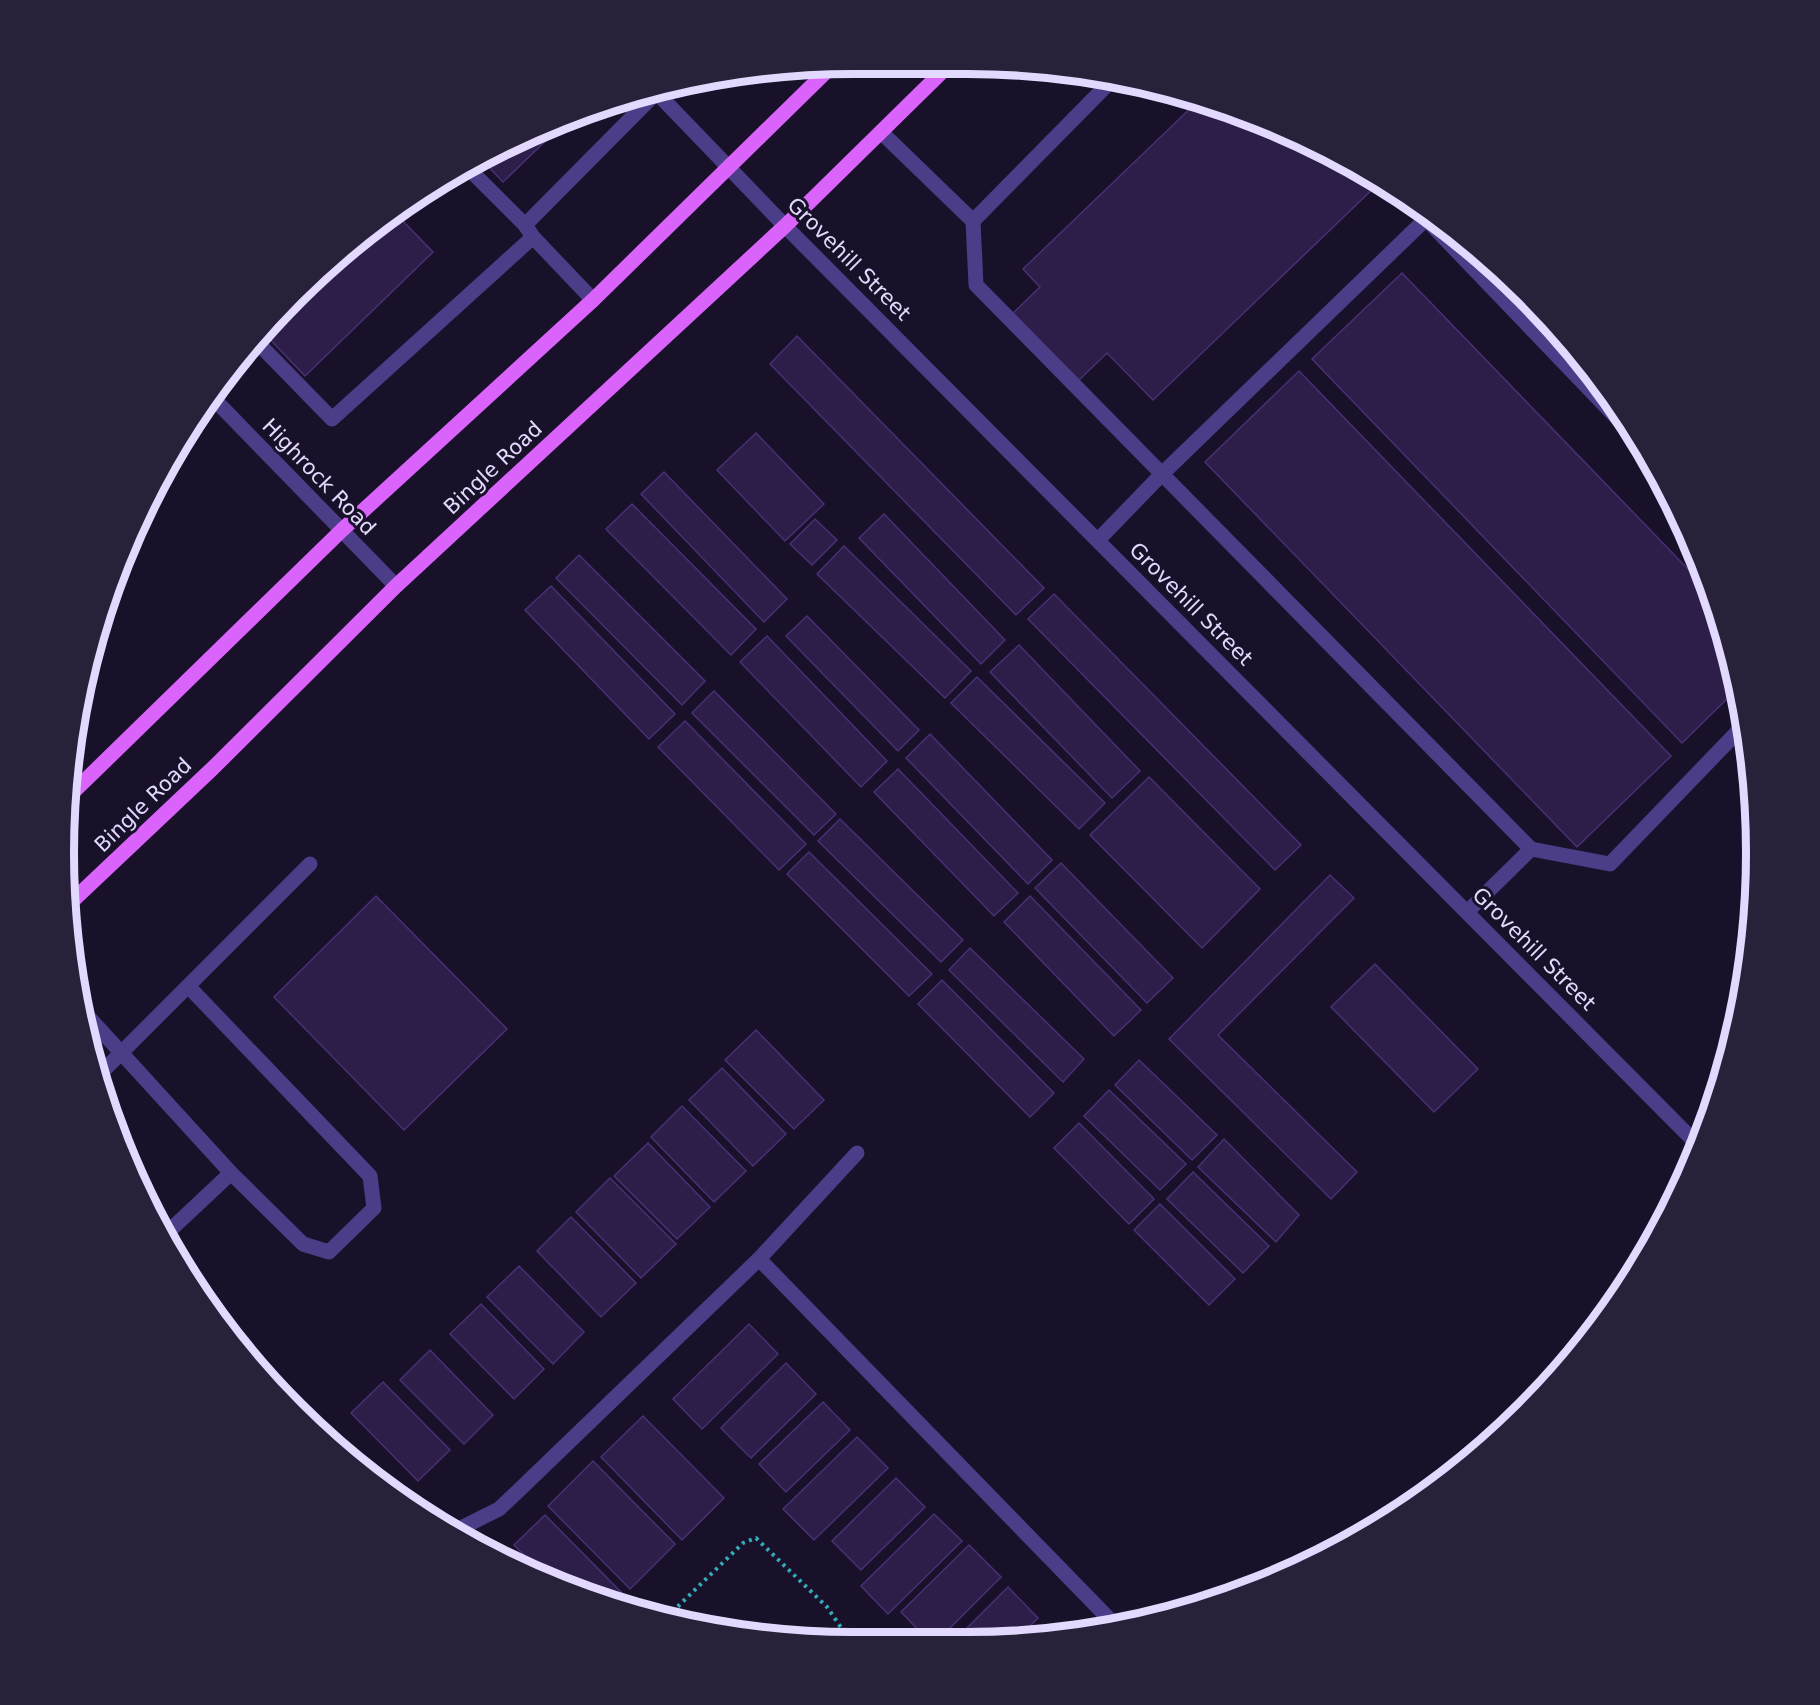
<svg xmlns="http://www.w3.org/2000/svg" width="1820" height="1705" viewBox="0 0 1820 1705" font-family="'DejaVu Sans',sans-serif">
  <rect width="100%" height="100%" fill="#191129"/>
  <g fill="#2d1d49" stroke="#483075" stroke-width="1.5">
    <polygon points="727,75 715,87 705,78"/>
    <polygon points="1199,100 1317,145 1379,183 1153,400 1107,353 1076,383 1011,315 1040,287 1023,269"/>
    <polygon points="563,124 503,182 481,159 504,144"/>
    <polygon points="394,212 433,252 305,376 261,330 372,226"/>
    <polygon points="1402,273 1714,596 1736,690 1682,743 1312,359"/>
    <polygon points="797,336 1044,588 1016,615 770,364"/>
    <polygon points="1299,371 1671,756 1577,847 1205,462"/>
    <polygon points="756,433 824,504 785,541 717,470"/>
    <polygon points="664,472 787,599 764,622 641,494"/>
    <polygon points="632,504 756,629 731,655 606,529"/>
    <polygon points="884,514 1005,640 981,664 859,538"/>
    <polygon points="815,519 837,540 812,565 790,544"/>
    <polygon points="844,546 971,671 945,698 817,574"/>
    <polygon points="579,555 705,681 682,705 556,578"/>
    <polygon points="551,586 675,714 649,739 525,610"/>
    <polygon points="1054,594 1301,845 1275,870 1028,619"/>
    <polygon points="807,616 919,730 898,751 786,636"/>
    <polygon points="767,636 887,761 861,787 740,662"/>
    <polygon points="1019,645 1140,771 1112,798 990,672"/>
    <polygon points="977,677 1105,803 1079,829 951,703"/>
    <polygon points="714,691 836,814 814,835 692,713"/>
    <polygon points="685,721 806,844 779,870 658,747"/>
    <polygon points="930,734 1052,860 1028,884 906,758"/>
    <polygon points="898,769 1018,893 994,916 874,792"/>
    <polygon points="1149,777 1260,889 1202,948 1090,835"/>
    <polygon points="840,819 963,940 941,962 818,841"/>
    <polygon points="809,852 932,974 909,996 787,874"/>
    <polygon points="1061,863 1173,978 1147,1003 1035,888"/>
    <polygon points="1330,875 1354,898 1218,1035 1357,1172 1331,1199 1169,1039"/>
    <polygon points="376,896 507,1029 404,1130 274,997"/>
    <polygon points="1030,896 1141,1010 1114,1036 1004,922"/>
    <polygon points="970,948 1084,1059 1063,1082 949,970"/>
    <polygon points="1375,964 1478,1069 1434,1112 1331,1007"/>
    <polygon points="942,980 1054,1093 1030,1117 918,1004"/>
    <polygon points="756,1030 824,1100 794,1129 725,1060"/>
    <polygon points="1139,1060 1217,1135 1192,1160 1115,1085"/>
    <polygon points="722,1068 786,1134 753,1166 689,1100"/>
    <polygon points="1109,1090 1186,1164 1160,1190 1084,1116"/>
    <polygon points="682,1106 746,1171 714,1202 651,1137"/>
    <polygon points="1079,1123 1154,1199 1129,1224 1054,1148"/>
    <polygon points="1224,1139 1299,1215 1276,1242 1198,1167"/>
    <polygon points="648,1143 710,1207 677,1239 614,1176"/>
    <polygon points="1193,1172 1269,1246 1243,1273 1167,1199"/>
    <polygon points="610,1178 676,1244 641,1278 576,1212"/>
    <polygon points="1160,1204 1235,1279 1209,1305 1134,1230"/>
    <polygon points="571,1217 636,1283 601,1317 537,1251"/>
    <polygon points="519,1266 584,1332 553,1364 487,1297"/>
    <polygon points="481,1304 544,1369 514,1399 450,1334"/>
    <polygon points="749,1324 778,1354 702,1429 673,1399"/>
    <polygon points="430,1350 493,1415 464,1444 400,1380"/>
    <polygon points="786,1363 816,1394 751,1458 721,1428"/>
    <polygon points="383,1382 450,1450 418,1481 351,1413"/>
    <polygon points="823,1402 850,1430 786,1492 759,1464"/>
    <polygon points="643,1416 724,1498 682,1540 601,1457"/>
    <polygon points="857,1437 888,1468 814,1540 783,1509"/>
    <polygon points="593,1461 675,1544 630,1589 548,1506"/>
    <polygon points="896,1478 925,1507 861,1570 832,1541"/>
    <polygon points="934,1514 962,1541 888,1614 861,1586"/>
    <polygon points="545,1515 623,1594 616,1602 550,1581 514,1545"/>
    <polygon points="969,1545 1001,1577 939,1639 928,1640 901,1612"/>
    <polygon points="1008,1587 1038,1618 1019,1637 956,1639"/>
    <polygon points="1047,1626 1057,1636 1037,1636"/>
  </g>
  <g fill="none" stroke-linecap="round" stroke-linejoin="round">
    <polyline stroke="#33acb9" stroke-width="4" stroke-dasharray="3 4.5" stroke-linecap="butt" points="667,1617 743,1543 756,1538 827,1607 851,1642"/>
    <g stroke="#4b3d87" stroke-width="15">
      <polyline points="881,132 973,221 976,285 1531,849 1467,912"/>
      <polyline points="1426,219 1639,441"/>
      <polyline points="973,221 1112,80"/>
      <polyline points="525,225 656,93"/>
      <polyline points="533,237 593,300"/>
      <polyline points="254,339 332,419 533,237 525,225 467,167"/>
      <polyline points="1098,540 1162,474 1430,215"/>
      <polyline points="1531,849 1610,864 1744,725"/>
      <polyline points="83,1011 231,1173 167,1233"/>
      <polyline points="98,1076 188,986"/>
      <polyline points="231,1173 303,1244 329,1252 374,1208 370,1176 188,986 310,864"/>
      <polyline points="759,1259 1115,1625"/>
      <polyline points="455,1531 499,1509 516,1493 759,1259 857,1153"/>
    </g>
    <g stroke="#4b3d87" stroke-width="15">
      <polyline points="656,92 785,226 1697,1144"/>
      <polyline points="212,397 396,586"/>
    </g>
    <g stroke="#da63fc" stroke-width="15">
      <polyline points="65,800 342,530 593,300 833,65"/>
      <polyline points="68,905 213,768 396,586 785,226 950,64"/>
    </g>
  </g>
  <g text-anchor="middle" stroke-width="6" stroke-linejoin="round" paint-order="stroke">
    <g font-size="21" fill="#e3d9fe" stroke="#191129">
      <text transform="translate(849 259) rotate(45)" y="7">Grovehill Street</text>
      <text transform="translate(493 468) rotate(-43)" y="7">Bingle Road</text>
      <text transform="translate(319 477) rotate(46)" y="7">Highrock Road</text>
      <text transform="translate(1191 604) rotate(45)" y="7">Grovehill Street</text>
      <text transform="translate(143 805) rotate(-44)" y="7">Bingle Road</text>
      <text transform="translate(1534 949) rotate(45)" y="7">Grovehill Street</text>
    </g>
  </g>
  <path d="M0 0H1820V1705H0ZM853 74H967A779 779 0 0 1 1746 853V853A779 779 0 0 1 967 1632H853A779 779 0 0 1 74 853V853A779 779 0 0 1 853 74Z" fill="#29213a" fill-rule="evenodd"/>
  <path fill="none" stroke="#e3d9fe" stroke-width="8" d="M853 74H967A779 779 0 0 1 1746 853V853A779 779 0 0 1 967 1632H853A779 779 0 0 1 74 853V853A779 779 0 0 1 853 74Z"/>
</svg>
